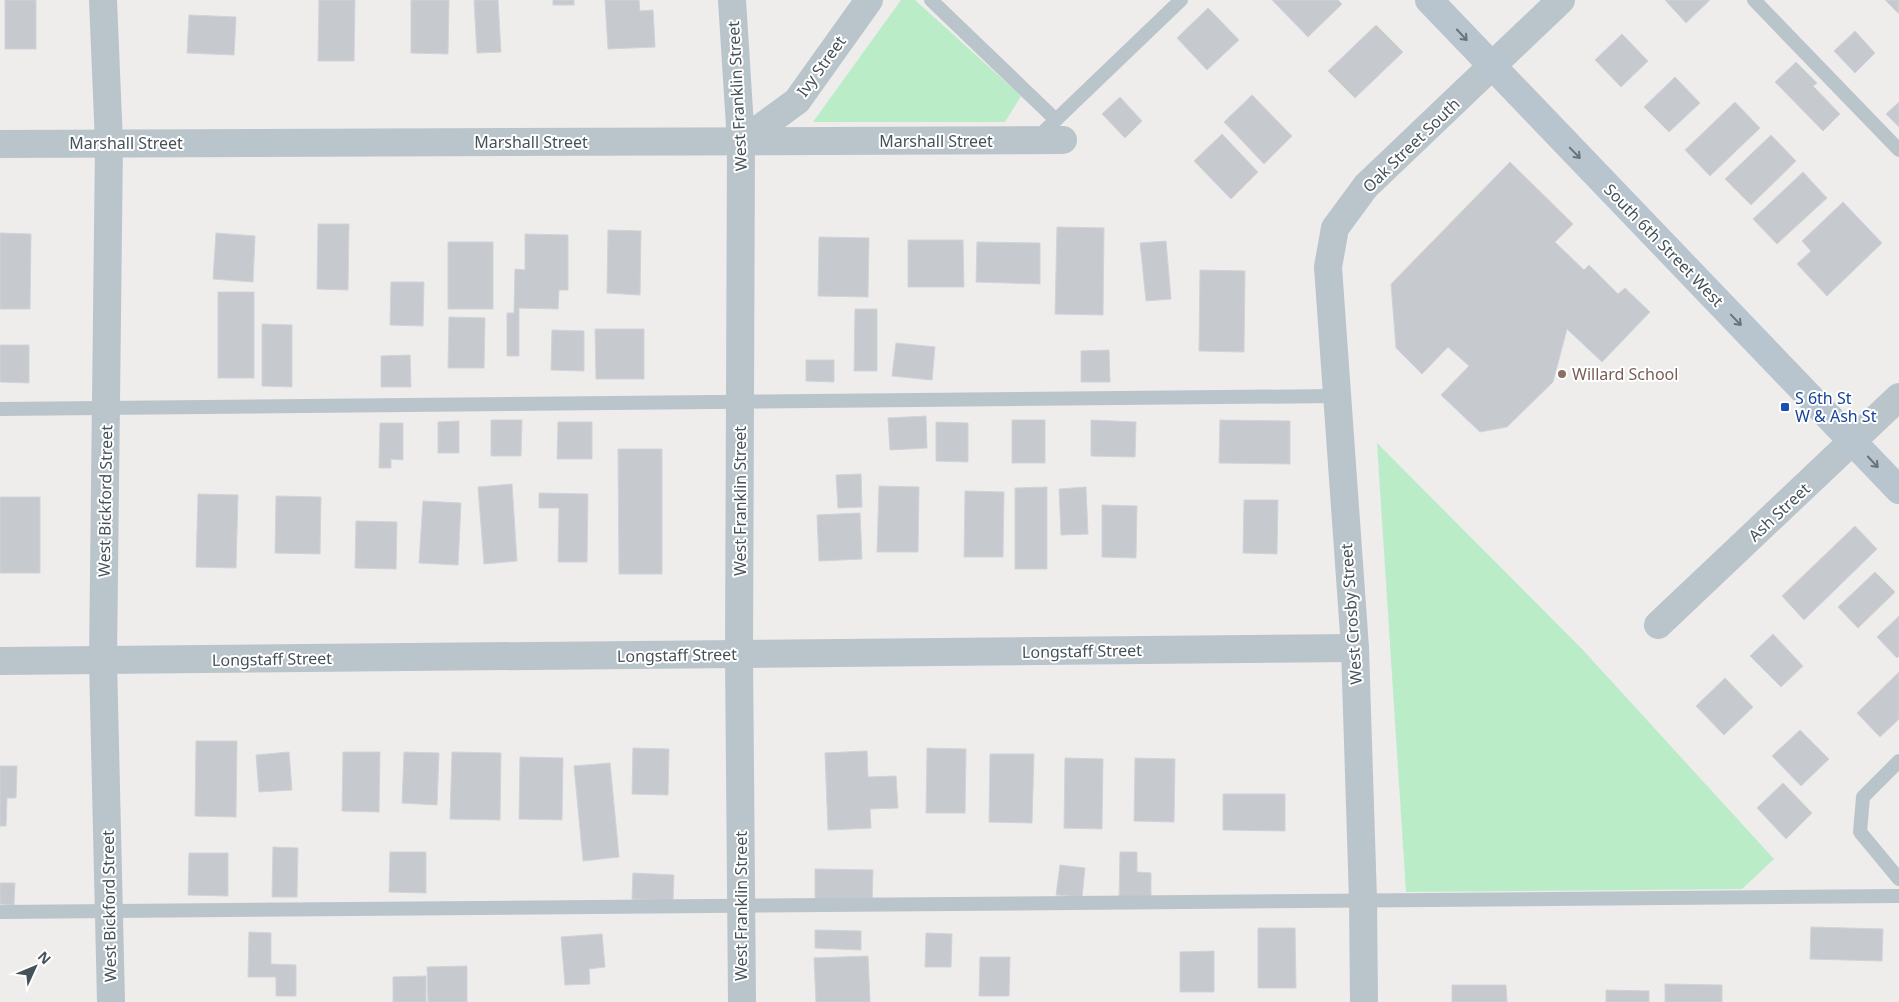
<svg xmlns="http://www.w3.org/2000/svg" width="1899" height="1002" viewBox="0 0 1899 1002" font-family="'Noto Sans',sans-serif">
  <rect width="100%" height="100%" fill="#efecec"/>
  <g fill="#baecc8">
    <polygon points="901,0 915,0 1021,96 1005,122 813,122"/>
    <polygon points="1377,443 1582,649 1774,859 1742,889 1406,892"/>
  </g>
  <g fill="#c6cacf" stroke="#d0d3d8">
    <rect x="5" y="0" width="31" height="49"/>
    <polygon points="319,0 355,0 354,61 318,61"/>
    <polygon points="411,0 449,0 448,54 411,53"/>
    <polygon points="474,0 498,0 501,52 477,53"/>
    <rect x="553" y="0" width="21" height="5"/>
    <polygon points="605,0 639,0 640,11 653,10 655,47 608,49"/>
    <polygon points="1272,0 1338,0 1342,4 1308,37"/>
    <polygon points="1665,0 1710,0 1686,23"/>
    <polygon points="1885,0 1899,0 1899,13 1898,13"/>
    <polygon points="1208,8 1239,40 1207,70 1177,38"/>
    <polygon points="189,15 236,17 234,55 187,53"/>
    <polygon points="1376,25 1403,52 1355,98 1328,71"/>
    <polygon points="1855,31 1875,53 1855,73 1834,51"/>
    <polygon points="1622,34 1648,61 1621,87 1595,60"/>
    <polygon points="1796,62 1817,83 1813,86 1840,114 1823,131 1775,82"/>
    <polygon points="1675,77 1700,103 1669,132 1644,107"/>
    <polygon points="1252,95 1292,136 1264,164 1224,122"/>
    <polygon points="1120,97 1142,121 1125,138 1102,114"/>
    <polygon points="1735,102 1760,128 1710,176 1685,150"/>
    <polygon points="1899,102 1899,127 1886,114"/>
    <polygon points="1222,134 1258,172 1231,199 1194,161"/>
    <polygon points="1771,135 1796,161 1751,205 1725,179"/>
    <polygon points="1510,162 1573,224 1555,242 1584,270 1589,265 1618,294 1625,288 1650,312 1602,362 1567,329 1553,382 1507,427 1480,432 1441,395 1469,366 1448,347 1422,374 1396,348 1391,284"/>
    <polygon points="1803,172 1827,198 1777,244 1753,219"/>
    <polygon points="1843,202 1882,243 1827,296 1797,264 1811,251 1802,241"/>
    <polygon points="318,224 349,224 348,290 317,289"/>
    <polygon points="1057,227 1104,228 1103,315 1055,314"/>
    <polygon points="608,230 641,231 640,295 607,293"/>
    <polygon points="0,233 31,234 30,309 0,309"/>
    <polygon points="216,233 255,236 253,282 213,279"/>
    <polygon points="525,234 568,235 568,290 559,290 558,309 519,308 519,356 507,356 507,313 514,313 515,269 525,270"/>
    <polygon points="819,237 869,238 868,297 818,296"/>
    <polygon points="908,240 963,240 964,287 908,287"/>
    <polygon points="1166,241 1171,299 1146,301 1140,243"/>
    <rect x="448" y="242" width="45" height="67"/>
    <polygon points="977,242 1040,243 1040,284 976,282"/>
    <polygon points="1200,270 1245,271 1244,352 1199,351"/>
    <polygon points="391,282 424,282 423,326 390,325"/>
    <rect x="218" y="292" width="36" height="86"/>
    <polygon points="855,309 877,309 877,371 854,371"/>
    <polygon points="449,317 485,318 484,368 448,368"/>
    <polygon points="262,324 292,325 292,387 262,386"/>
    <polygon points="595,329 644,329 644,379 596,379"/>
    <polygon points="552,330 584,331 584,371 551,370"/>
    <polygon points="896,343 935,347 932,380 892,376"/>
    <polygon points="0,345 29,345 29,383 0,382"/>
    <polygon points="1109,350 1110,382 1081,382 1081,351"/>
    <polygon points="410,355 411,387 381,387 381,356"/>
    <polygon points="806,360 834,360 834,382 806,381"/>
    <polygon points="926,416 927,448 890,450 888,418"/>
    <polygon points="491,420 522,420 521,456 491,456"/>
    <rect x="1012" y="420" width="33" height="43"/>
    <polygon points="1091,420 1136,422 1135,457 1091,456"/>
    <polygon points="1220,420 1290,421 1290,464 1219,463"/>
    <polygon points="459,421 459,453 438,453 438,422"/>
    <polygon points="558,422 592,422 592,459 557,459"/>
    <polygon points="936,422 968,423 968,462 936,461"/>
    <polygon points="380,423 403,423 403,460 391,459 391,468 379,468"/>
    <polygon points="618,449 662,449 662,574 619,574"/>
    <polygon points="861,474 862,507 838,508 836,475"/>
    <polygon points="512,484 517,561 484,564 478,487"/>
    <polygon points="879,486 919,487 918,552 877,552"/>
    <polygon points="1047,487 1047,569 1015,569 1015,488"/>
    <polygon points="1086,487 1088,534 1061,535 1059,489"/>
    <polygon points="965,491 1004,492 1003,557 964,557"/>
    <polygon points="539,493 588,494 587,562 558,562 559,508 539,508"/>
    <polygon points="198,494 238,495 236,568 196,567"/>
    <polygon points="276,496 321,497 320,554 275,553"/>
    <rect x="0" y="497" width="40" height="76"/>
    <polygon points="1244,500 1278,500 1277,554 1243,553"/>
    <polygon points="423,501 461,503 458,565 419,563"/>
    <polygon points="1102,505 1137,506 1136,558 1102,557"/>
    <polygon points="860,513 862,559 819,561 817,515"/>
    <polygon points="356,521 397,522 396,569 355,568"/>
    <polygon points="1855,526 1877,549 1804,620 1782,596"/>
    <polygon points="1875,572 1895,592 1858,628 1838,607"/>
    <polygon points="1899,616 1899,656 1897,658 1877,637"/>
    <polygon points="1773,634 1803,666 1781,687 1750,656"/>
    <polygon points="1899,672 1899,719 1880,737 1857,713"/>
    <polygon points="1725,678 1753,707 1724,735 1696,706"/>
    <polygon points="1800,730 1829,759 1801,786 1772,756"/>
    <polygon points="196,741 237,741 236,817 195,816"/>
    <polygon points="633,748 669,749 668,795 632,794"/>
    <polygon points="927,748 966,749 965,813 926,813"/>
    <polygon points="867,751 868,777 896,776 898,808 870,809 871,828 828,830 825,753"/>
    <polygon points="289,752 292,790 259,792 256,755"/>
    <polygon points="343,752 380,752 379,812 342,811"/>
    <polygon points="404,752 439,753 437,805 402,803"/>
    <polygon points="452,752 501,753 500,820 450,819"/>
    <polygon points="990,754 1034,754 1032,823 989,822"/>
    <polygon points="520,757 563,758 562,820 519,819"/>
    <polygon points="1065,758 1103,759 1102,829 1064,828"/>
    <polygon points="1135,758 1175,759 1174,822 1134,821"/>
    <polygon points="610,763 619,857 583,861 574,766"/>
    <polygon points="0,766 17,766 16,798 7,798 6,826 0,826"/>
    <polygon points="1783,783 1812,813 1786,839 1757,808"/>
    <polygon points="1223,794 1285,794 1285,831 1223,830"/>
    <polygon points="273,847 298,848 297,897 272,897"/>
    <polygon points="390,852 426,852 426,893 389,892"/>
    <polygon points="1120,852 1137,852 1137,872 1151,873 1151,902 1119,902"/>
    <polygon points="189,853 228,853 228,896 188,895"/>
    <polygon points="1060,865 1085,868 1082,897 1056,895"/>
    <polygon points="815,869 873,870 872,904 815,903"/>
    <polygon points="633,873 674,875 673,901 632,899"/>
    <polygon points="0,883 15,883 14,905 0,904"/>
    <polygon points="1811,927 1883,929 1882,961 1810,959"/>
    <polygon points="1258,928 1295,928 1296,988 1258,988"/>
    <polygon points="815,930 861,931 861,950 815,948"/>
    <polygon points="249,932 271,933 271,964 296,965 296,996 276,996 276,977 248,977"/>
    <polygon points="926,933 952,934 951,967 925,967"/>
    <polygon points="602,934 605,967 589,969 590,984 565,985 561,937"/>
    <polygon points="1214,951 1214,992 1180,992 1180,952"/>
    <polygon points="868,956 870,1002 816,1002 814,958"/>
    <polygon points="980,957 1010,957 1009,996 979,996"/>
    <polygon points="467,966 467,1002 428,1002 427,967"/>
    <polygon points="426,976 426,1002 393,1002 393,977"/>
    <polygon points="1665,984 1722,985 1722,1002 1665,1002"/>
    <polygon points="1452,985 1506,985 1507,1002 1452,1002"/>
    <polygon points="1606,990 1649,991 1649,1002 1606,1002"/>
  </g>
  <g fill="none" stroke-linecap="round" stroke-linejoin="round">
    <g stroke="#bac5cb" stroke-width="14">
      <polyline points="931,0 1056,120"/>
      <polyline points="1754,0 1899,150"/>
      <polyline points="1037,138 1181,0"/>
      <polyline points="0,409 1336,396"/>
      <polyline points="1899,761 1863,797 1860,832 1899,879"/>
      <polyline points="0,912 1899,896"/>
    </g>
    <g stroke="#bac5cb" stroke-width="28">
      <polyline points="103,0 109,143 103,660 111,1002"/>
      <polyline points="732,0 741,142 739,655 742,1002"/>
      <polyline points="741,142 797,101 869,0"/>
      <polyline points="0,144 1063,140"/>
      <polyline points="1658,625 1899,397"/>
      <polyline points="0,661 1355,648"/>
      <polyline points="1364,1002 1363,900 1355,648 1328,267 1335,228 1366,186 1561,0"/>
    </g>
    <polyline stroke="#b8c5ce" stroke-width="28" points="1429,0 1899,490"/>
  </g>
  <defs><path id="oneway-shaft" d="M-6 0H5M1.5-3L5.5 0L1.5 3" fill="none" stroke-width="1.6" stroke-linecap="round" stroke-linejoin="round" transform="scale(1.25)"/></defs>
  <g stroke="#68747c">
    <use href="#oneway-shaft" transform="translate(1462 35) rotate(47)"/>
    <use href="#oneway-shaft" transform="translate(1575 153) rotate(46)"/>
    <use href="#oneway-shaft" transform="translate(1736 320) rotate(46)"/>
    <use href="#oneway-shaft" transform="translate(1873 462) rotate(47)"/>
  </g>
  <circle fill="#8d6e63" stroke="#fff" stroke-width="2" cx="1562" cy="374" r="5"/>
  <rect fill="#1a4fb4" stroke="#fff" stroke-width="2" x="1780" y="402" width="10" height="10" rx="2.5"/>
  <g text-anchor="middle" stroke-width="4" stroke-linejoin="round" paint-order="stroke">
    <g font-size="16" fill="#455159" stroke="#fff">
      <text transform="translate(821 66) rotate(-54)" y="6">Ivy Street</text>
      <text transform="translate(737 96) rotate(-93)" y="6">West Franklin Street</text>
      <text x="936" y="147">Marshall Street</text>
      <text x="531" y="148">Marshall Street</text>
      <text x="126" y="149">Marshall Street</text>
      <text transform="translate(1411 145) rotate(-44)" y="6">Oak Street South</text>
      <text transform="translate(1664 245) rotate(46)" y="6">South 6th Street West</text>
      <text transform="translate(105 501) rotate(-89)" y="6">West Bickford Street</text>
      <text transform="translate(740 501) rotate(-90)" y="6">West Franklin Street</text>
      <text transform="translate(1779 512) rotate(-43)" y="6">Ash Street</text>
      <text transform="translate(1351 614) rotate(-94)" y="6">West Crosby Street</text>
      <text transform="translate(1082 651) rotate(-1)" y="6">Longstaff Street</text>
      <text transform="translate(677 655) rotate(-1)" y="6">Longstaff Street</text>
      <text transform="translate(272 659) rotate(-1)" y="6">Longstaff Street</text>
      <text transform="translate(109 906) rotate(-91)" y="6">West Bickford Street</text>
      <text transform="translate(741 906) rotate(-90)" y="6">West Franklin Street</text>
    </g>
    <g font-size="16" fill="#785e54" stroke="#fff" text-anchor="start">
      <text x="1572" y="380">Willard School</text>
    </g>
    <g font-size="16" fill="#164399" stroke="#fff" text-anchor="start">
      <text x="1795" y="404">S 6th St<tspan x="1795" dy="18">W &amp; Ash St</tspan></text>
    </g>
  </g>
  <g transform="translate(35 967) rotate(46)" stroke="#ffffff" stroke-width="4" paint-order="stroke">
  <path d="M0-4L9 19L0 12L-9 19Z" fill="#455159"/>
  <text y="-8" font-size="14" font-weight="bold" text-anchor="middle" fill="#455159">N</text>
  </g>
</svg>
